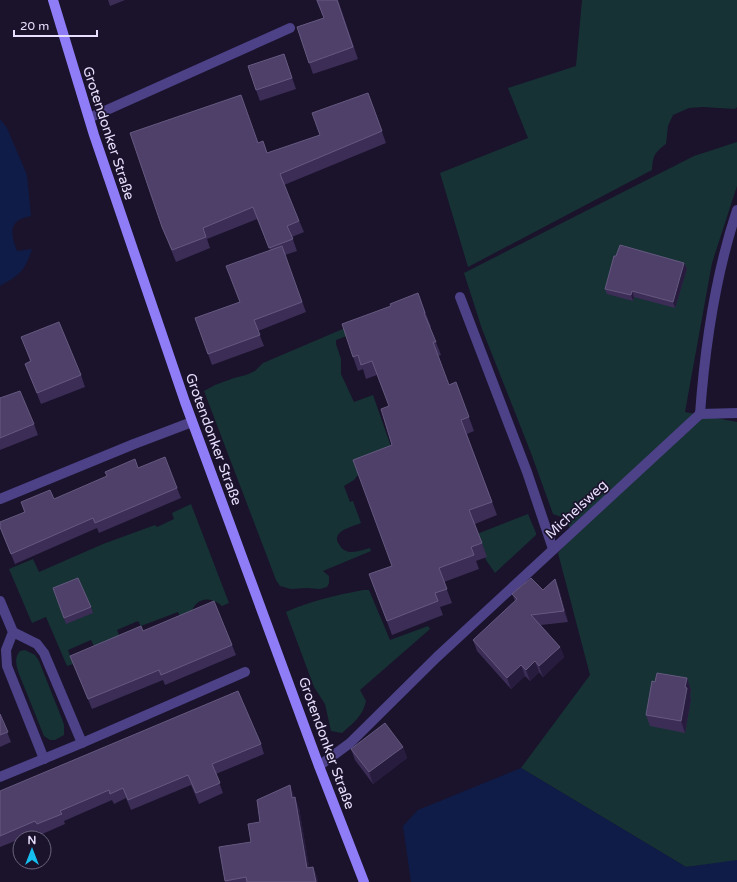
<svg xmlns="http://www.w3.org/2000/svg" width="737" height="882" viewBox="0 0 737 882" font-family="'Varela Round',sans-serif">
  <rect width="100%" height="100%" fill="#1a132b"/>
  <g fill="#163235">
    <path d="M582,0H737V107L735,109L703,107L689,108L673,115L668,126L666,144C654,153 653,156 652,170L468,267L440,173L528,138L508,88L576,66Z"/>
    <polygon points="737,142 737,186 712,263 685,412 737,422 737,862 686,867 521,768 590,675 558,553 574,535 564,518 553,514 531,453 482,329 464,273 694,156"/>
    <path d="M385,311L390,320L336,340V344L341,359V374L354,402L373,395L395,458L362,470L354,480L344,486L350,502L353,501L361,523C354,526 341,529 338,535C336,538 337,542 339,544C345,557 360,551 370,548L371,551L323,571L329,576V583L327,587L320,589L307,588L291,589L280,586L276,580L204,391L215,385L234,378L246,375L255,371L263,363Z"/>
    <path d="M191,504L229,603L222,606C211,595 194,598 191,614L182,621L178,612L141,626L138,621L117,630L121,640L96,650L91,640L68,650L73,664L67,666L46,617L32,623L9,569L33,559L39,572L103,544L155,525L157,527L174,519L172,513Z"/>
    <polygon points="528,514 536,533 536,535 495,573 486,560 477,534"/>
    <path d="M363,590H369L390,640L428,626L430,629L360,690L366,701C363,716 353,723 342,733L331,731L325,704L314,687L286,612C310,601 337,595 363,590Z"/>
    <path d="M25,650L35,655L39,661L62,719L64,725V735L55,740H50L44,736L19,674C16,665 14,658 20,651Z"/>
  </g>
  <g fill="#0f1c48">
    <path d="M0,119L7,128L27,175L31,216C8,220 10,233 17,251L32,249C24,272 21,274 0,286Z"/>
    <polygon points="521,768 686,867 737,860 737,882 411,882 403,826 418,810"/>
  </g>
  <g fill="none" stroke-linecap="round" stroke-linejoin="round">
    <g stroke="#4d4187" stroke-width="10">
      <polyline points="89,118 290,28"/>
      <polyline points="460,297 527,472 553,549"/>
      <path d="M700,414C705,345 715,276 737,210"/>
    </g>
    <g stroke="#4d4187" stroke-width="10">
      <polyline points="0,499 134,444 192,422"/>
      <polyline points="0,601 13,632 6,650 7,666 44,759"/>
      <polyline points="13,632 37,644 44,653 82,743"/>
      <polyline points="319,766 350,743 437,657 700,414 737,413"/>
      <polyline points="0,777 82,743 245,672"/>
    </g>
    <polyline stroke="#8f7cf7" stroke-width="10" points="53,0 94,135 185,402 319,766 364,882"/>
  </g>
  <g fill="#3c2d57">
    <polygon points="108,0 125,0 110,6"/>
    <polygon points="316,0 338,0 358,59 313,74 297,27 324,18"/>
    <polygon points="284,54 296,89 260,101 256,90"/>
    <polygon points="368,93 386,143 284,185 304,232 292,237 297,251 285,255 306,312 258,331 264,346 212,365 195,318 240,302 270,250 257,219 207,239 210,248 176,262 162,227 258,143 263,141 267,153 320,135"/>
    <polygon points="684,263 687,269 675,308 634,297 633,301 607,294 605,289"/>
    <polygon points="418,293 431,327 430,327 441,355 438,356 449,385 456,382 474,431 467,434 497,515 475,524 487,557 476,561 479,569 444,582 452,603 440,607 443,615 392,635 369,574 392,566 392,445 389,406 377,375 366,379 363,369 358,371 353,357 391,306"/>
    <polygon points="21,337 81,375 85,387 41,404 25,364 30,361"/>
    <polygon points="0,398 34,424 38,435 0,450"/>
    <polygon points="138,468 177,488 181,498 99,533 97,528 15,564 0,528 24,512 21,502 54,499"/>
    <polygon points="555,579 559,589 568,622 541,625 560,647 564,657 543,677 539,672 530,681 525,676 511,689 477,651 473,640 515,601 512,594 543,590"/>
    <polygon points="53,588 91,607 93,613 66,624"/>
    <polygon points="143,631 232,645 236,655 165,685 163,680 92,709 70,656"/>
    <polygon points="687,678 691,690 690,695 691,699 685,733 650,726 646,715 655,682"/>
    <polygon points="0,714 11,742 0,747"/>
    <polygon points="261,744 264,754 216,774 223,793 199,804 191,785 131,810 126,798 114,804 112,800 64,821 65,824 40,835 39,831 22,838 20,838 20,839 0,847 0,791"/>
    <polygon points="403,747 407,758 373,784 355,760 351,749"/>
    <polygon points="290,785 294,797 299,808 309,867 313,867 317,877 318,882 225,882 225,881 251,842 260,822"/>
  </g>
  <g fill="#271b3e">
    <polygon points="684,263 687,269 675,308 673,302"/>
    <polygon points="632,291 634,297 633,301 631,295"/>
    <polygon points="555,579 559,589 568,622 564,611"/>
    <polygon points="560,647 564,657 543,677 539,666"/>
    <polygon points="535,661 539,672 530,681 526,670"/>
    <polygon points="521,665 525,676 511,689 507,678"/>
    <polygon points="687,678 691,690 690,695 691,699 685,733 681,721"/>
    <polygon points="403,747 407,758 373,784 369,772"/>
    <polygon points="290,785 294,795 296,808 292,798"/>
    <polygon points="295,797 299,808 311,878 307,868"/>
    <polygon points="313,867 317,877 318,882 316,882"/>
  </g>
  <g fill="#4e4069" stroke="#665980">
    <polygon points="317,0 337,0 353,47 309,63 297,27 324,18"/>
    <polygon points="284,54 292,78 256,90 248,66"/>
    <polygon points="368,93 382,131 280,174 299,221 287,226 293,239 269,248 253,207 203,228 206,237 172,250 162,227 130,133 241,95 258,143 263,141 267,153 320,135 312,113"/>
    <polygon points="620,245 684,263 673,302 632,291 631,295 605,289 614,256 616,256"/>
    <polygon points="282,246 302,302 254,320 260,335 208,354 195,318 240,302 226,266"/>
    <polygon points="418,293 425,313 424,313 436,342 433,342 449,385 456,382 469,417 461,420 492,502 469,510 482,543 471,547 474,555 439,568 447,589 435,593 438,601 387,621 369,574 392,566 353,460 392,445 381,409 389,406 372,361 361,365 358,355 353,357 342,324 391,306 390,304"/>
    <polygon points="59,322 81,375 37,393 25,364 31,361 21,337"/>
    <polygon points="20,391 34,424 0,438 0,398"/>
    <polygon points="165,457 177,488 95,523 93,518 11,554 0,527 0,522 25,512 21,502 50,490 54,499 107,476 105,472 135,459 138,468"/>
    <polygon points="78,578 91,607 64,618 53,588"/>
    <polygon points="531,578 543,590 555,579 564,611 531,615 560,647 539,666 535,661 526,670 521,665 507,678 473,640 517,599 512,594"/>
    <polygon points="214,601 232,645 161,675 159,670 88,699 70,656 141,626 143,631"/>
    <polygon points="657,673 687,678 685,687 687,688 681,721 646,715 652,681 655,682"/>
    <polygon points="238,691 261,744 212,764 220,783 196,793 188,775 128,800 123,788 110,794 109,790 60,811 62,814 37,824 35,821 0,836 0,791"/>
    <polygon points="0,714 8,732 0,735"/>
    <polygon points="385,723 403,747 369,772 351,749"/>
    <polygon points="290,785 292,798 295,797 307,868 313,867 316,882 247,882 246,877 225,881 219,847 251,842 248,824 260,822 257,800"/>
  </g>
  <g text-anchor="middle" stroke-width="3.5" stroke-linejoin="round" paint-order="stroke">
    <g font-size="14" fill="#e7dffd" stroke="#1a132b">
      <text transform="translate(109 133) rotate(72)" y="5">Grotendonker Straße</text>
      <text transform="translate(214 439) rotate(70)" y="5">Grotendonker Straße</text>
      <text transform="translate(576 509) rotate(-43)" y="5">Michelsweg</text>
      <text transform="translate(327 743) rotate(70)" y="5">Grotendonker Straße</text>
    </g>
  </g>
  <g transform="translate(32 850)"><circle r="19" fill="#1a132b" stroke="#6c657f"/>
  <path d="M0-3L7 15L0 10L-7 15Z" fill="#17bff1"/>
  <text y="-6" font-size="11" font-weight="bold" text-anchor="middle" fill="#e7dffd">N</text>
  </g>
  <path d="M14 30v6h83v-6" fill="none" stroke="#e7dffd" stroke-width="2"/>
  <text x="20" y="30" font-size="12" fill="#e7dffd" stroke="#1a132b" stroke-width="3" paint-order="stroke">20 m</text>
</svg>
